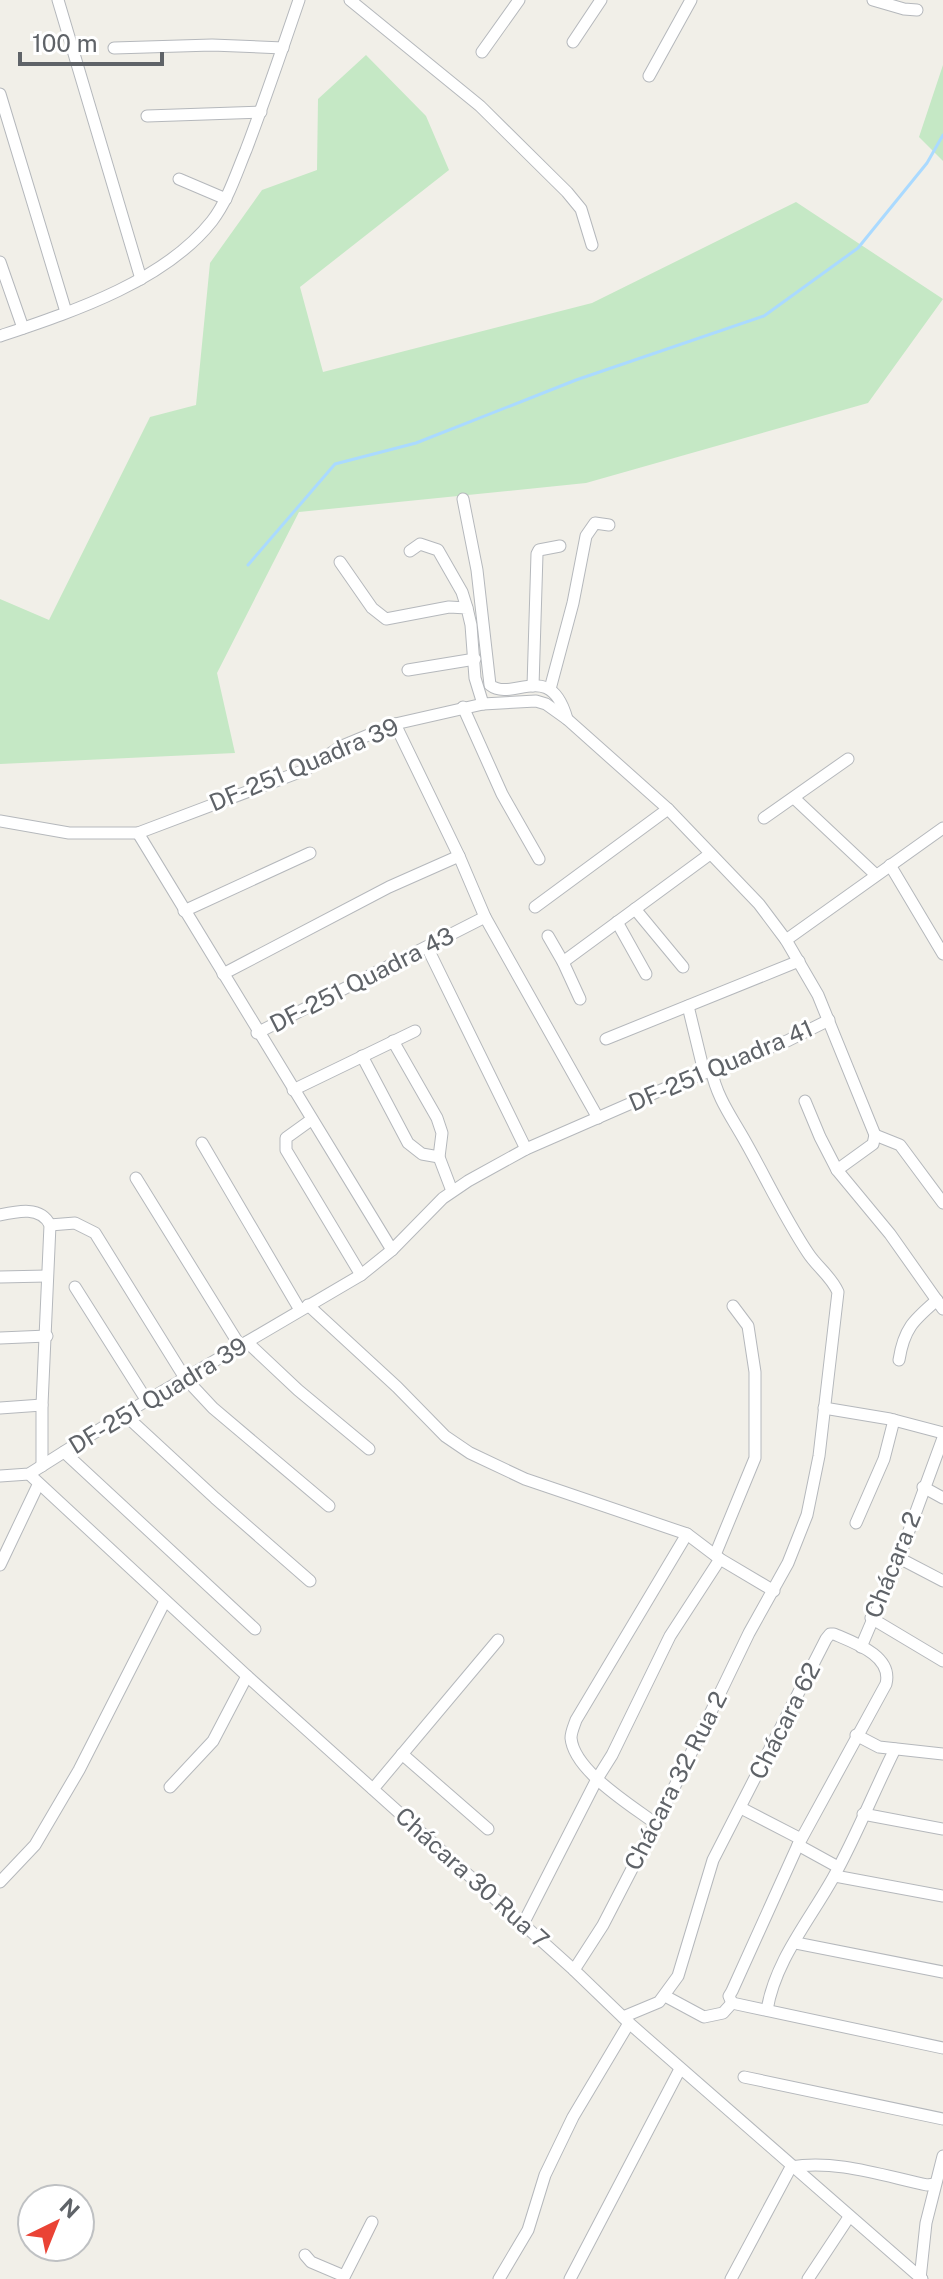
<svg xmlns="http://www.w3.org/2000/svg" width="943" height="2279" viewBox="0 0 943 2279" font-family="'Public Sans',sans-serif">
  <rect width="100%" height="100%" fill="#f1efe8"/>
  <g fill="#c5e8c5">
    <polygon points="366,55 426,116 449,170 300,287 323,372 592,303 796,202 943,299 868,403 586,483 299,512 217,673 235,753 0,764 0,599 49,620 150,417 196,405 210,263 262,190 317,170 318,99"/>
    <polygon points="943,65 943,161 919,137"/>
  </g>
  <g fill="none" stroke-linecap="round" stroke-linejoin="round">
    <polyline stroke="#aadaff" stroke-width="3" points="248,565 335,464 416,443 576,380 764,316 858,248 927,163 943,135"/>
    <defs>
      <g id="minor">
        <polyline points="58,0 141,279"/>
        <polyline points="350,0 480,106 567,192 581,209 592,245"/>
        <polyline points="873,0 904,9 917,10"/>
        <polyline points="573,42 601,0"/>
        <polyline points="114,48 212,45 283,48"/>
        <polyline points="482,52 519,0"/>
        <polyline points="649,76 691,0"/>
        <polyline points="0,94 66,312"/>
        <polyline points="147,116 261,112"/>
        <polyline points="179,179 226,199"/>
        <polyline points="0,262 23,328"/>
        <path d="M0,336C71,312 164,282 212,221C228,200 236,174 246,150C265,100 282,50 299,0"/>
        <path d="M463,499L477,570L490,685C513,703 550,658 567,719"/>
        <polyline points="410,551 420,544 438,550 462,592 467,608"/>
        <polyline points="340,562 372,608 386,619 449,607 467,608 471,625 475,678 483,704"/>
        <polyline points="408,670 475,659"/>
        <polyline points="533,686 537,554 539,550 560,546"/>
        <polyline points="550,689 573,603 586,536 595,523 609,525"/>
        <polyline points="463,707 502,794 539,859"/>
        <polyline points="395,724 459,856 485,917 598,1118"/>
        <polyline points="794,798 876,875"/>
        <polyline points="764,818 848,759"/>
        <polyline points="0,821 69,833 138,833 305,770 342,746 395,724 483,704 536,701 546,704 567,719 668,809 759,904 786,940 818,995 875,1135"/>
        <polyline points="138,833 392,1250"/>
        <polyline points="890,865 943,954"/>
        <polyline points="535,907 668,809"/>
        <polyline points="635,909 683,967"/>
        <polyline points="184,911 310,853"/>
        <polyline points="617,922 646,974"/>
        <polyline points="548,936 563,962 580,999"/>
        <polyline points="786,940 943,828"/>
        <polyline points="427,947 526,1149"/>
        <polyline points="563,962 710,854"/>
        <polyline points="223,974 389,887 459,856"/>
        <polyline points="688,1006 704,1072"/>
        <polyline points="257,1033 485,917"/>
        <polyline points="606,1039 799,961"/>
        <polyline points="393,1041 437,1118 442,1133 439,1157 452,1191"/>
        <polyline points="362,1056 408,1143 422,1154 439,1157"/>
        <polyline points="293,1090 415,1031"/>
        <polyline points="805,1101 820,1137 837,1170 890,1234 943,1309"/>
        <polyline points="311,1120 286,1138 286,1150 361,1275"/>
        <polyline points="202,1143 300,1310"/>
        <polyline points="837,1170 873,1144 875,1135 900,1145 943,1203"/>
        <polyline points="136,1178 240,1346"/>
        <path d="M0,1215C18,1211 41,1206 50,1225L42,1405V1466"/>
        <polyline points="50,1225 75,1223 95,1233 185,1378 213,1408 329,1506"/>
        <polyline points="0,1277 47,1276"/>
        <polyline points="75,1287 147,1401"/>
        <polyline points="308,1305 397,1387 445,1436 470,1453 525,1479 687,1534 720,1559 774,1591"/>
        <polyline points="0,1338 47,1336"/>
        <polyline points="247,1342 298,1390 369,1449"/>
        <path d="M899,1360C904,1328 914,1320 937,1300"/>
        <polyline points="0,1408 42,1405"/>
        <polyline points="824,1408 890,1419 943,1433"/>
        <polyline points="124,1414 215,1498 310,1581"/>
        <polyline points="64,1452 255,1629"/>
        <polyline points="29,1474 247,1676 574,1970 629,2023 922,2279"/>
        <polyline points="0,1476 29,1474 124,1414 361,1275 392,1250 443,1198 468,1181 526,1149 666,1088 787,1041 829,1020"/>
        <polyline points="923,1487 943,1498"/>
        <polyline points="856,1523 884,1459 894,1420"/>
        <polyline points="715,1555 755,1458 755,1372 748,1326 733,1306"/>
        <polyline points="899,1558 943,1581"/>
        <polyline points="0,1565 38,1485"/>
        <polyline points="871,1618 943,1661"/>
        <polyline points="861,1647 899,1558 943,1438"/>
        <polyline points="856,1735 879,1747 943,1754"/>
        <polyline points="402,1754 488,1829"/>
        <polyline points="170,1787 213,1741 247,1676"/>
        <polyline points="373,1789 498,1640"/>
        <polyline points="741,1808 801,1839"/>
        <polyline points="863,1814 943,1829"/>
        <path d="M656,1824C631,1805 574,1771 571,1738C571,1732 574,1726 576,1720L687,1534"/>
        <polyline points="798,1845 838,1867"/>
        <polyline points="835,1876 943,1896"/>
        <polyline points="0,1882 35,1845 79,1770 165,1601"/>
        <polyline points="523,1924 597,1779 612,1755 670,1636 720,1559"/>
        <polyline points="796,1943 943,1972"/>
        <path d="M574,1970L603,1925L681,1774L749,1633L788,1563L807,1515L819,1456L838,1292C831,1276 817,1267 808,1253C784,1217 766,1178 745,1141C731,1116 717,1098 711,1069"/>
        <polyline points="665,1996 704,2017 723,2013 732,2003"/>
        <polyline points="732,2003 943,2048"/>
        <path d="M767,2010C775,1961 809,1921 833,1878C856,1837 874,1791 895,1749"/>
        <path d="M623,2017L659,2002L678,1976L713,1860L826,1639L830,1634H834C855,1643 893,1656 886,1684L798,1845L732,1991L729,1996L732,2003"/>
        <polyline points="744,2077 943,2119"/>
        <polyline points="305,2255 311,2262 344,2276"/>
        <polyline points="343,2279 372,2222"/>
        <polyline points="499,2279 528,2230 545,2175 573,2117 629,2023"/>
        <polyline points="570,2279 680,2069"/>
        <path d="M731,2279L791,2167C835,2159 884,2176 927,2185L935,2184"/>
        <polyline points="808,2279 849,2217"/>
        <polyline points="920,2279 926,2223 943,2156"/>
      </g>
    </defs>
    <use href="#minor" stroke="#b5b8bc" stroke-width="13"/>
    <use href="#minor" stroke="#fff" stroke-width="11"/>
  </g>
  <g text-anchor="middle" stroke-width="6" stroke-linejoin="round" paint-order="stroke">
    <g font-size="24" fill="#5f6368" stroke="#fff">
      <text transform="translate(304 765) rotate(-23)" y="8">DF-251 Quadra 39</text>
      <text transform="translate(362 980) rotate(-27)" y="8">DF-251 Quadra 43</text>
      <text transform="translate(721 1066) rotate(-23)" y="8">DF-251 Quadra 41</text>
      <text transform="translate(158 1396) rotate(-31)" y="8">DF-251 Quadra 39</text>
      <text transform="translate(893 1565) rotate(-68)" y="8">Chácara 2</text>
      <text transform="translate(785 1721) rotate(-63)" y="8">Chácara 62</text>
      <text transform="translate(676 1781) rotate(-63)" y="8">Chácara 32 Rua 2</text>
      <text transform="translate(472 1878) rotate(42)" y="8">Chácara 30 Rua 7</text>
    </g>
  </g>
  <g transform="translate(56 2223) rotate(43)"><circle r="38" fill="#ffffff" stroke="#bfc1c3" stroke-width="2"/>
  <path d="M0-6L14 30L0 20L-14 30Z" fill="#ea4335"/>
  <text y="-12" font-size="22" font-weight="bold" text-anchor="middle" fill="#5f6368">N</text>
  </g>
  <path d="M20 52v12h142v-12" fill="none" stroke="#5f6368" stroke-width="4"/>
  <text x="32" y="52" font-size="24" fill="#5f6368" stroke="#ffffff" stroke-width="6" paint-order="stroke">100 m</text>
</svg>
